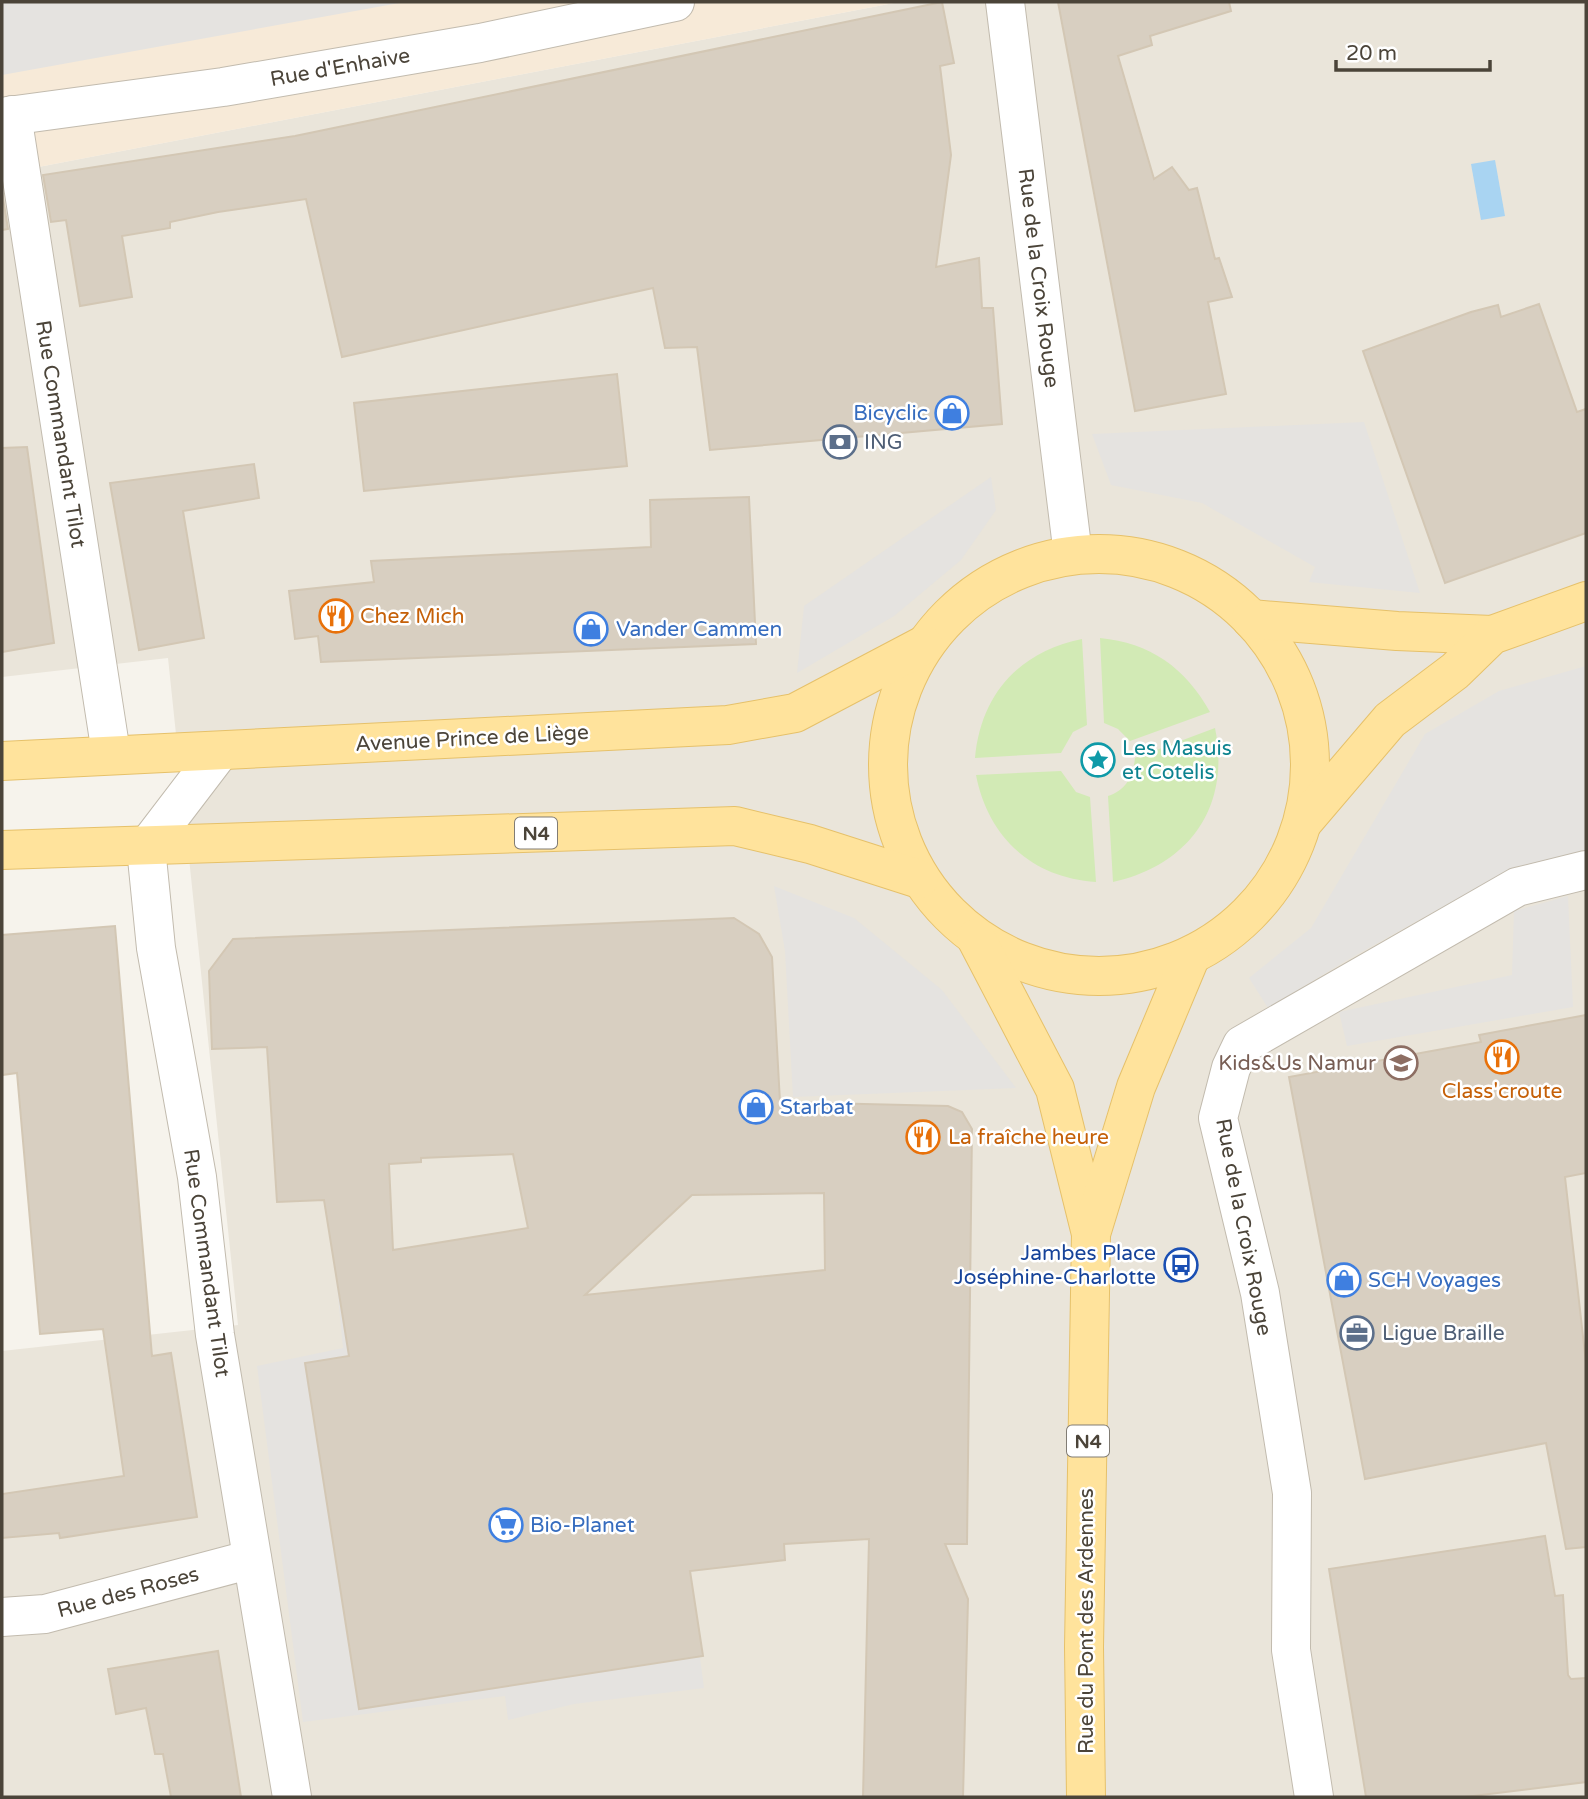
<svg xmlns="http://www.w3.org/2000/svg" width="1588" height="1799" viewBox="0 0 1588 1799" font-family="'Varela Round',sans-serif">
  <rect width="100%" height="100%" fill="#f6f3ec"/>
  <polygon fill="#eae5da" points="899,2 1586,2 1586,1797 2,1797 2,1351 238,1325 168,658 2,677 2,174"/>
  <polygon fill="#f7ead8" points="2,2 899,2 2,174"/>
  <g fill="#d2eab5">
    <path d="M1100,638C1150,643 1185,667 1210,712L1130,741L1118,729L1104,723Z"/>
    <path d="M1082,639L1087,725L1073,732L1061,753L975,758C981,694 1019,652 1082,639Z"/>
    <path d="M1215,728C1231,806 1190,865 1113,882L1108,796C1126,790 1133,777 1135,758Z"/>
    <path d="M1061,771L1076,792L1090,797L1096,882C1032,878 988,837 976,775Z"/>
  </g>
  <g fill="#e5e3e0">
    <polygon points="2,2 405,2 2,75"/>
    <polygon points="1364,422 1420,593 1309,582 1315,567 1202,503 1111,485 1092,434"/>
    <polygon points="991,477 996,510 961,560 894,616 797,673 804,606"/>
    <polygon points="1586,666 1586,853 1514,867 1349,959 1268,1008 1249,978 1311,928 1425,734 1499,691"/>
    <polygon points="774,886 854,918 942,990 1016,1088 793,1097 785,951"/>
    <polygon points="1568,896 1573,1007 1347,1046 1339,1012 1512,975 1514,911"/>
    <polygon points="496,1236 662,1371 704,1688 574,1704 508,1720 505,1696 303,1722 257,1366 343,1348 334,1256"/>
  </g>
  <polygon fill="#a9d4f2" points="1495,160 1505,216 1481,220 1471,164"/>
  <g fill="#d8cfc1" stroke="#d3c7b4" stroke-width="2" fill-rule="evenodd">
    <polygon points="942,2 954,63 940,66 951,155 936,267 979,258 982,308 993,308 1002,424 710,450 697,347 665,348 653,288 342,357 306,199 218,212 170,222 170,228 122,236 132,297 80,306 66,220 51,222 43,175 295,136"/>
    <polygon points="1058,2 1229,2 1231,11 1150,36 1152,45 1118,56 1154,179 1172,167 1189,190 1197,188 1215,259 1219,258 1232,297 1208,302 1226,394 1135,411"/>
    <polygon points="2,192 8,229 2,230"/>
    <polygon points="1539,304 1577,412 1586,409 1586,533 1445,583 1363,351 1471,312 1498,305 1501,317"/>
    <polygon points="617,374 627,466 364,491 354,403"/>
    <polygon points="27,447 54,643 2,652 2,448"/>
    <polygon points="254,464 259,498 183,511 204,638 139,650 110,483"/>
    <polygon points="749,497 756,644 321,662 318,636 295,639 289,591 374,582 371,561 651,547 650,500"/>
    <path d="M734,918L759,934L772,957L780,1102L948,1106L962,1112L972,1129L967,1544H945L968,1599L963,1797H863L869,1539L784,1544L785,1560L690,1571L703,1656L359,1709L305,1363L349,1356L324,1200L277,1202L267,1047L212,1049L209,971L233,939ZM513,1154L528,1228L393,1250L389,1164L421,1162V1158ZM824,1193L825,1270L585,1295L692,1195Z"/>
    <polygon points="115,926 152,1356 171,1353 197,1517 60,1538 59,1533 2,1538 2,1494 124,1476 103,1329 40,1334 17,1073 2,1075 2,935"/>
    <polygon points="1586,1015 1586,1173 1565,1177 1586,1363 1586,1547 1566,1549 1546,1443 1365,1479 1289,1077 1481,1042 1479,1035"/>
    <polygon points="1545,1536 1555,1596 1563,1595 1568,1675 1571,1679 1586,1678 1586,1782 1465,1797 1366,1797 1329,1569"/>
    <polygon points="218,1651 241,1797 171,1797 163,1754 155,1754 146,1708 116,1714 108,1669"/>
  </g>
  <g fill="none" stroke-linecap="round" stroke-linejoin="round">
    <defs>
      <g id="minor">
        <polyline points="1005,2 1073,555"/>
        <polyline points="12,115 111,753"/>
        <polyline points="2,117 223,87 480,43 675,2"/>
        <polyline points="220,751 146,848 156,948 197,1177 215,1335 292,1797"/>
        <polyline points="2,1617 45,1614 252,1559"/>
        <polyline points="1314,1797 1291,1650 1292,1493 1260,1293 1218,1118 1231,1068 1242,1045 1517,887 1586,870"/>
      </g>
      <g id="major">
        <circle cx="1099" cy="765" r="211"/>
        <polyline points="1251,619 1397,631 1492,635"/>
        <polyline points="2,761 728,725 795,713 924,645"/>
        <polyline points="1303,822 1390,720 1455,671 1492,635 1586,601"/>
        <polyline points="2,850 735,826 810,844 919,879"/>
        <polyline points="976,938 1055,1089 1091,1234 1084,1647 1086,1797"/>
        <polyline points="1091,1234 1136,1087 1190,958"/>
      </g>
    </defs>
    <use href="#minor" stroke="#c2bbae" stroke-width="40"/>
    <use href="#major" stroke="#e6c16a" stroke-width="40"/>
    <use href="#minor" stroke="#fff" stroke-width="38"/>
    <use href="#major" stroke="#ffe39c" stroke-width="38"/>
  </g>
  <defs>
    <symbol id="shop-ring" viewBox="-11 -11 22 22"><circle r="9.5" fill="#fff" stroke="#3f7fe0" stroke-width="1.5"/><path d="M-5-2.5h2.3a2.7 3.5 0 0 1 5.4 0H5L5.5 6h-11ZM-1.5-2.5h3a1.5 2.3 0 0 0-3 0Z" fill="#3f7fe0"/></symbol>
    <symbol id="bank-ring" viewBox="-11 -11 22 22"><circle r="9.5" fill="#fff" stroke="#5c6f8a" stroke-width="1.5"/><path d="M-6-4H6V4H-6ZM0-2.3a2.3 2.3 0 1 0 0 4.6a2.3 2.3 0 1 0 0-4.6Z" fill="#5c6f8a"/></symbol>
    <symbol id="restaurant-ring" viewBox="-11 -11 22 22"><circle r="9.5" fill="#fff" stroke="#e8710a" stroke-width="1.5"/><path d="M-5-6h1v4h1v-4h1v4h1v-4h1v5L-1.5 .5V6h-2V.5L-5-1ZM5-6V6H3V1.5H1.5Q1.5-4 5-6Z" fill="#e8710a"/></symbol>
    <symbol id="sight-ring" viewBox="-11 -11 22 22"><circle r="9.5" fill="#fff" stroke="#0f9aa8" stroke-width="1.5"/><path d="M0-6L1.8-2.2L6-1.7L2.9 1.2L3.7 5.4L0 3.3L-3.7 5.4L-2.9 1.2L-6-1.7L-1.8-2.2Z" fill="#0f9aa8"/></symbol>
    <symbol id="university-ring" viewBox="-11 -11 22 22"><circle r="9.5" fill="#fff" stroke="#8d6e63" stroke-width="1.5"/><path d="M0-5L7-2L0 1L-7-2ZM-4 1L0 2.5L4 1V4Q0 6-4 4Z" fill="#8d6e63"/></symbol>
    <symbol id="bus-ring" viewBox="-11 -11 22 22"><circle r="9.5" fill="#fff" stroke="#1a4fb4" stroke-width="1.5"/><path d="M-5-6H5V4H4V6H2V4H-2V6H-4V4H-5ZM-3.5-4V0h7V-4ZM-3.5 1.2v1.5H-2V1.2ZM2 1.2v1.5H3.5V1.2Z" fill="#1a4fb4"/></symbol>
    <symbol id="office-ring" viewBox="-11 -11 22 22"><circle r="9.5" fill="#fff" stroke="#5c6f8a" stroke-width="1.5"/><path d="M-6-3h4V-5.5h4V-3h4V5H-6ZM-1-4.5V-3h2v-1.5ZM-6 0V1H6V0Z" fill="#5c6f8a"/></symbol>
    <symbol id="supermarket-ring" viewBox="-11 -11 22 22"><circle r="9.5" fill="#fff" stroke="#3f7fe0" stroke-width="1.5"/><path d="M-6-5.5h2.5l.6 2H6L4.5 2H-2.5L-4.4-4H-6ZM-1.5 3.2a1.3 1.3 0 1 0 .1 0ZM3 3.2a1.3 1.3 0 1 0 .1 0Z" fill="#3f7fe0"/></symbol>
  </defs>
  <g fill-rule="evenodd">
    <use href="#shop-ring" x="933" y="394" width="38" height="38"/>
    <use href="#bank-ring" x="821" y="423" width="38" height="38"/>
    <use href="#restaurant-ring" x="317" y="597" width="38" height="38"/>
    <use href="#shop-ring" x="572" y="610" width="38" height="38"/>
    <use href="#sight-ring" x="1079" y="741" width="38" height="38"/>
    <use href="#restaurant-ring" x="1483" y="1038" width="38" height="38"/>
    <use href="#university-ring" x="1382" y="1044" width="38" height="38"/>
    <use href="#shop-ring" x="737" y="1088" width="38" height="38"/>
    <use href="#restaurant-ring" x="904" y="1118" width="38" height="38"/>
    <use href="#bus-ring" x="1162" y="1246" width="38" height="38"/>
    <use href="#shop-ring" x="1325" y="1261" width="38" height="38"/>
    <use href="#office-ring" x="1338" y="1314" width="38" height="38"/>
    <use href="#supermarket-ring" x="487" y="1506" width="38" height="38"/>
  </g>
  <g text-anchor="middle" stroke-width="5" stroke-linejoin="round" paint-order="stroke">
    <g fill="#fff" stroke="#817c74" stroke-width="2">
      <rect x="515" y="817.5" width="42" height="31" rx="5"/>
      <rect x="1067" y="1425.5" width="42" height="31" rx="5"/>
    </g>
    <g font-size="19" font-weight="bold" fill="#4b4439">
      <text x="536" y="840">N4</text>
      <text x="1088" y="1448">N4</text>
    </g>
    <g font-size="21" fill="#4b4439" stroke="#fff">
      <text transform="translate(340 67) rotate(-10)" y="7">Rue d'Enhaive</text>
      <text transform="translate(1039 278) rotate(83)" y="7">Rue de la Croix Rouge</text>
      <text transform="translate(61 434) rotate(81)" y="7">Rue Commandant Tilot</text>
      <text transform="translate(472 738) rotate(-3)" y="7">Avenue Prince de Liège</text>
      <text transform="translate(1244 1227) rotate(79)" y="7">Rue de la Croix Rouge</text>
      <text transform="translate(207 1263) rotate(82)" y="7">Rue Commandant Tilot</text>
      <text transform="translate(128 1592) rotate(-15)" y="7">Rue des Roses</text>
      <text transform="translate(1086 1621) rotate(-90)" y="7">Rue du Pont des Ardennes</text>
    </g>
    <g font-size="21" fill="#366cbe" stroke="#fff" text-anchor="start">
      <text x="928" y="420" text-anchor="end">Bicyclic</text>
      <text x="616" y="636">Vander Cammen</text>
      <text x="780" y="1114">Starbat</text>
      <text x="1368" y="1287">SCH Voyages</text>
      <text x="530" y="1532">Bio-Planet</text>
    </g>
    <g font-size="21" fill="#4e5e75" stroke="#fff" text-anchor="start">
      <text x="864" y="449">ING</text>
      <text x="1382" y="1340">Ligue Braille</text>
    </g>
    <g font-size="21" fill="#c56008" stroke="#fff" text-anchor="start">
      <text x="360" y="623">Chez Mich</text>
      <text x="1502" y="1098" text-anchor="middle">Class'croute</text>
      <text x="948" y="1144">La fraîche heure</text>
    </g>
    <g font-size="21" fill="#0d838f" stroke="#fff" text-anchor="start">
      <text x="1122" y="755">Les Masuis<tspan x="1122" dy="24">et Cotelis</tspan></text>
    </g>
    <g font-size="21" fill="#785e54" stroke="#fff" text-anchor="end">
      <text x="1376" y="1070">Kids&amp;Us Namur</text>
    </g>
    <g font-size="21" fill="#164399" stroke="#fff" text-anchor="end">
      <text x="1156" y="1260">Jambes Place<tspan x="1156" dy="24">Joséphine-Charlotte</tspan></text>
    </g>
  </g>
  <rect width="1588" height="1799" fill="none" stroke="#4b4439" stroke-width="7"/>
  <path d="M1336 60v10h154v-10" fill="none" stroke="#4b4439" stroke-width="3.5"/>
  <text x="1346" y="60" font-size="21" fill="#4b4439" stroke="#ffffff" stroke-width="5" paint-order="stroke">20 m</text>
</svg>
